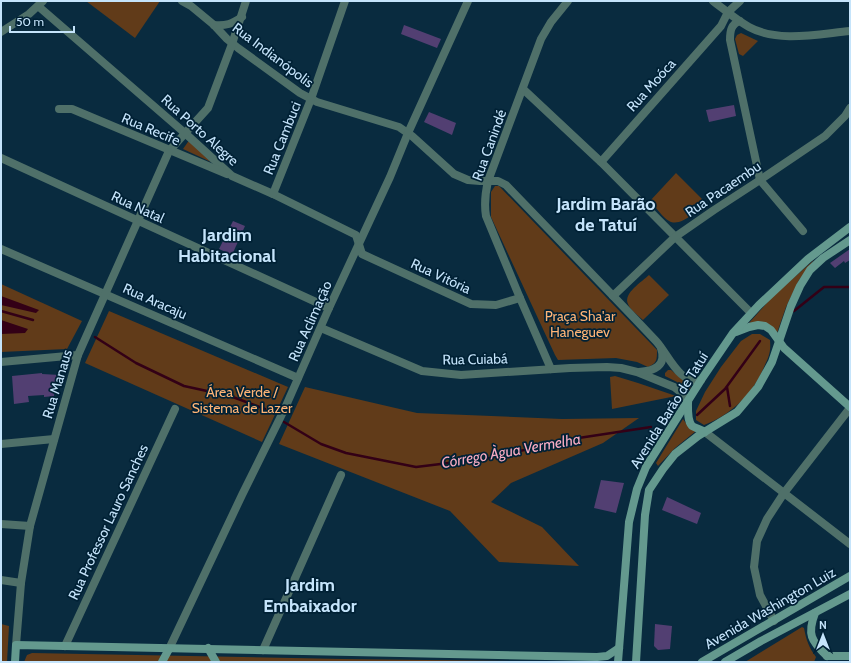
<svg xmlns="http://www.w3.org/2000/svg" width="851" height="663" viewBox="0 0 851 663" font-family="Cabin,sans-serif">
  <rect width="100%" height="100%" fill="#092b3f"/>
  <g fill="#613b19">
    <polygon points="86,1 160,1 135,38"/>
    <polygon points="741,33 758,41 743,56 739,54 735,39 737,35"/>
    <polygon points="190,139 211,162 183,149"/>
    <path d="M676,173L706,203C698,209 681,228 669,221C662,217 656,207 650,201Z"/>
    <path d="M495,186H499L657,350C657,360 657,363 648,367L637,362L616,358L558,360L555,355L491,217V192Z"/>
    <polygon points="814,260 799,280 786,307 777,333 759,322 749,323 773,296"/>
    <path d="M649,275L669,295L643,320C639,316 630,310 628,304C623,293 642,282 649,275Z"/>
    <polygon points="1,284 82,321 67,349 1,352"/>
    <polygon points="109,311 288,387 262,442 85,363"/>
    <path d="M752,334H760L770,340C771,352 769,356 764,367C753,394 731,415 704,425L696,420V411L705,392L721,367L741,341Z"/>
    <polygon points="668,370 671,370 691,387 689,391 687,391 677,382 665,376 665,373"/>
    <polygon points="615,376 638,383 676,396 612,409 610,377"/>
    <polygon points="305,387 417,413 562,419 639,418 603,443 511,483 491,502 542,527 579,566 499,562 450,511 279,444"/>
    <polygon points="683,419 690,429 696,431 675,448 658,466 656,463"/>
    <polygon points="1,624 9,626 7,662 1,662"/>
    <path d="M802,627L804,628C806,639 809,648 816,657L814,662H745Z"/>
    <polygon points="32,653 343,659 605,662 24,662 27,655"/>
  </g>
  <g fill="#330016">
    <polygon points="1,296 39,310 36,313 1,305"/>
    <polygon points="1,320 28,329 25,333 1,334"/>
  </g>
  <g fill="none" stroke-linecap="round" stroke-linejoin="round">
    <g stroke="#330016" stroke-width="2.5">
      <polyline points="1,311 33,320"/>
      <polyline points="794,311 824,287 850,287"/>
      <polyline points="95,337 136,363 184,386 230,396 265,409"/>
      <polyline points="727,387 730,406"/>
      <polyline points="697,415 725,389 760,341"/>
      <polyline points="284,422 321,444 346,453 416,467 490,458 572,439 651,427"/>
    </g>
  </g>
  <g fill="#523f72">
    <polygon points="404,25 441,39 437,48 401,34"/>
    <polygon points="734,105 736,116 709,122 706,110"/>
    <polygon points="429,112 456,123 452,135 424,122"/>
    <polygon points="233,221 245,226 232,255 219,249"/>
    <polygon points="850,249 850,260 845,263 844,261 835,268 830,263"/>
    <polygon points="42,373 42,374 60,375 60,383 55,383 54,396 44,397 44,395 28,396 29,402 14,404 12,376"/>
    <polygon points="601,480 624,483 616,513 594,508"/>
    <polygon points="667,497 701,513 697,524 662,510"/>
    <polygon points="655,624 672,626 670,649 658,650 654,646"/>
  </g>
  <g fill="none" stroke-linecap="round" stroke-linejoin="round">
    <g stroke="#4f7069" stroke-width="8">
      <path d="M182,1L191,6L214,25L227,39L238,48L300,93L317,102L399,127L412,136L454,174L468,180L480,181H498L506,185C556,237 606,288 656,341C668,354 680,386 701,380"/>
      <path d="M713,1C725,10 736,20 749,27C778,43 818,34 850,31"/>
      <polyline points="38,6 186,134 232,176 273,194 356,235 362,254 471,304 496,305 520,298"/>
      <path d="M740,21C731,24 730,31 730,40L760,180L803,231"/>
      <path d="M214,25C226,26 232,24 242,17"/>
      <polyline points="1,32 29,14 43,1"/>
      <polyline points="523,89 601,162 751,313"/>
      <polyline points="59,109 72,109 227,174"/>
      <polyline points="1,158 329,308"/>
      <polyline points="601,162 721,26 728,12 740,1"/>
      <polyline points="273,194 311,99 345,1"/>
      <polyline points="1,249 298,378"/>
      <polyline points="613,296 675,237 714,210 760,180 825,136 845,116 850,108"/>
      <polyline points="321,328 422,371 461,375 570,368 607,367 621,368 637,372 674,387 684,395 688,402"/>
      <polyline points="1,362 78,355"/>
      <path d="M551,369L520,298L486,216C484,204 485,194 488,181L541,39L551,22L568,1"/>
      <path d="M639,372C654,371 667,366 661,348"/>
      <polyline points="705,432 850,544"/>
      <polyline points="1,444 54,439"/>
      <polyline points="1,524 30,526"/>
      <polyline points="1,580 21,583"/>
      <polyline points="774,621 760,595 754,567 757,541 767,519 784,493 850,408"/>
      <polyline points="16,645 21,583 30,526 78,355 169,151 208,108 232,44 246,1"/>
      <polyline points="65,646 175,409"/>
      <polyline points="169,649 242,495 285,408 329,308 390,177 408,133 468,1"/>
      <polyline points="263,650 341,475"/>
    </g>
    <g stroke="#64998e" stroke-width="8">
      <polyline points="736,332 749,327 758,325 765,326 771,330 784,348 850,407"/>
      <path d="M688,402C688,409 687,420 692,426C696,428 701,430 705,432"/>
      <path d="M815,613C807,634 811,641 827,656"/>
      <polyline points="208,648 216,662"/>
      <polyline points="827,656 850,656"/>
      <polyline points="15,662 16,645 597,657 607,656 619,648"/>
      <polyline points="162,662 169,649"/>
      <polyline points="618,662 629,522 637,489 646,467 701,380 733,333 759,305 808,259 850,227"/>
      <polyline points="636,662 645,515 649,490 663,469 675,454 698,436 737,412 758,387 772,362 791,306 800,286 810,270 823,258 850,240"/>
      <polyline points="702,662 850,576"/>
      <polyline points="725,662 761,641 850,594"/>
    </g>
  </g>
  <g text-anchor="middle" stroke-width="3.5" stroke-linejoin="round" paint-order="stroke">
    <g font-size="14" fill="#c5e4fb" stroke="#002135">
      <text transform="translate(273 55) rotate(37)" y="5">Rua Indianópolis</text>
      <text transform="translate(651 85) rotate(-48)" y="5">Rua Moóca</text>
      <text transform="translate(151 129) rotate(23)" y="5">Rua Recife</text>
      <text transform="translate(200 130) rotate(42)" y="5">Rua Porto Alegre</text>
      <text transform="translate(282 138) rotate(-68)" y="5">Rua Cambuci</text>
      <text transform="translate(489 145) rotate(-70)" y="5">Rua Canindé</text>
      <text transform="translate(723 189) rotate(-34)" y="5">Rua Pacaembu</text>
      <text transform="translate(138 207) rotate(25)" y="5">Rua Natal</text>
      <text transform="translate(441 276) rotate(25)" y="5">Rua Vitória</text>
      <text transform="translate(155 301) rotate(24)" y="5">Rua Aracaju</text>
      <text transform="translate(310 321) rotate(-66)" y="5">Rua Aclimação</text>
      <text transform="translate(475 359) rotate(-1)" y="5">Rua Cuiabá</text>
      <text transform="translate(57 384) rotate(-73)" y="5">Rua Manaus</text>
      <text transform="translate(669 410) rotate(-58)" y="5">Avenida Barão de Tatuí</text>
      <text transform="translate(108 522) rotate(-65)" y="5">Rua Professor Lauro Sanches</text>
      <text transform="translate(770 608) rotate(-30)" y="5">Avenida Washington Luiz</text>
    </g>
    <g font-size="14" fill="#feb476" stroke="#002135">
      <text x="580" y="321">Praça Sha'ar<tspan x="580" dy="16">Haneguev</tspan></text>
      <text x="242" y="397">Área Verde /<tspan x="242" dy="16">Sistema de Lazer</tspan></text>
    </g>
    <g font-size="15" font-style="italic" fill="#f8acc3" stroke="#002135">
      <text transform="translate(511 451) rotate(-10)" y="5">Córrego Àgua Vermelha</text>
    </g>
    <g font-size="18" font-weight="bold" fill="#c5e4fb" stroke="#002135">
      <text x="606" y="210">Jardim Barão<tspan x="606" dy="21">de Tatuí</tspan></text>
      <text x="227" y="241">Jardim<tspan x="227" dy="21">Habitacional</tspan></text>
      <text x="310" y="591">Jardim<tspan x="310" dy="21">Embaixador</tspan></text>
    </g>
  </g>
  <rect width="851" height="663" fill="none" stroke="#c5e4fb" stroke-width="4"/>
  <g transform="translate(823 635)" stroke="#002135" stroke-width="3" paint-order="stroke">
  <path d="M0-3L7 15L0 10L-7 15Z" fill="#c5e4fb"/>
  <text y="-6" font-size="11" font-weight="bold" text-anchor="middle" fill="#c5e4fb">N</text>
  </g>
  <path d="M10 26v6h64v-6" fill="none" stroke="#c5e4fb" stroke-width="2"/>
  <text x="16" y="26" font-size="12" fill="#c5e4fb" stroke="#002135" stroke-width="3" paint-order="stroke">50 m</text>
</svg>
